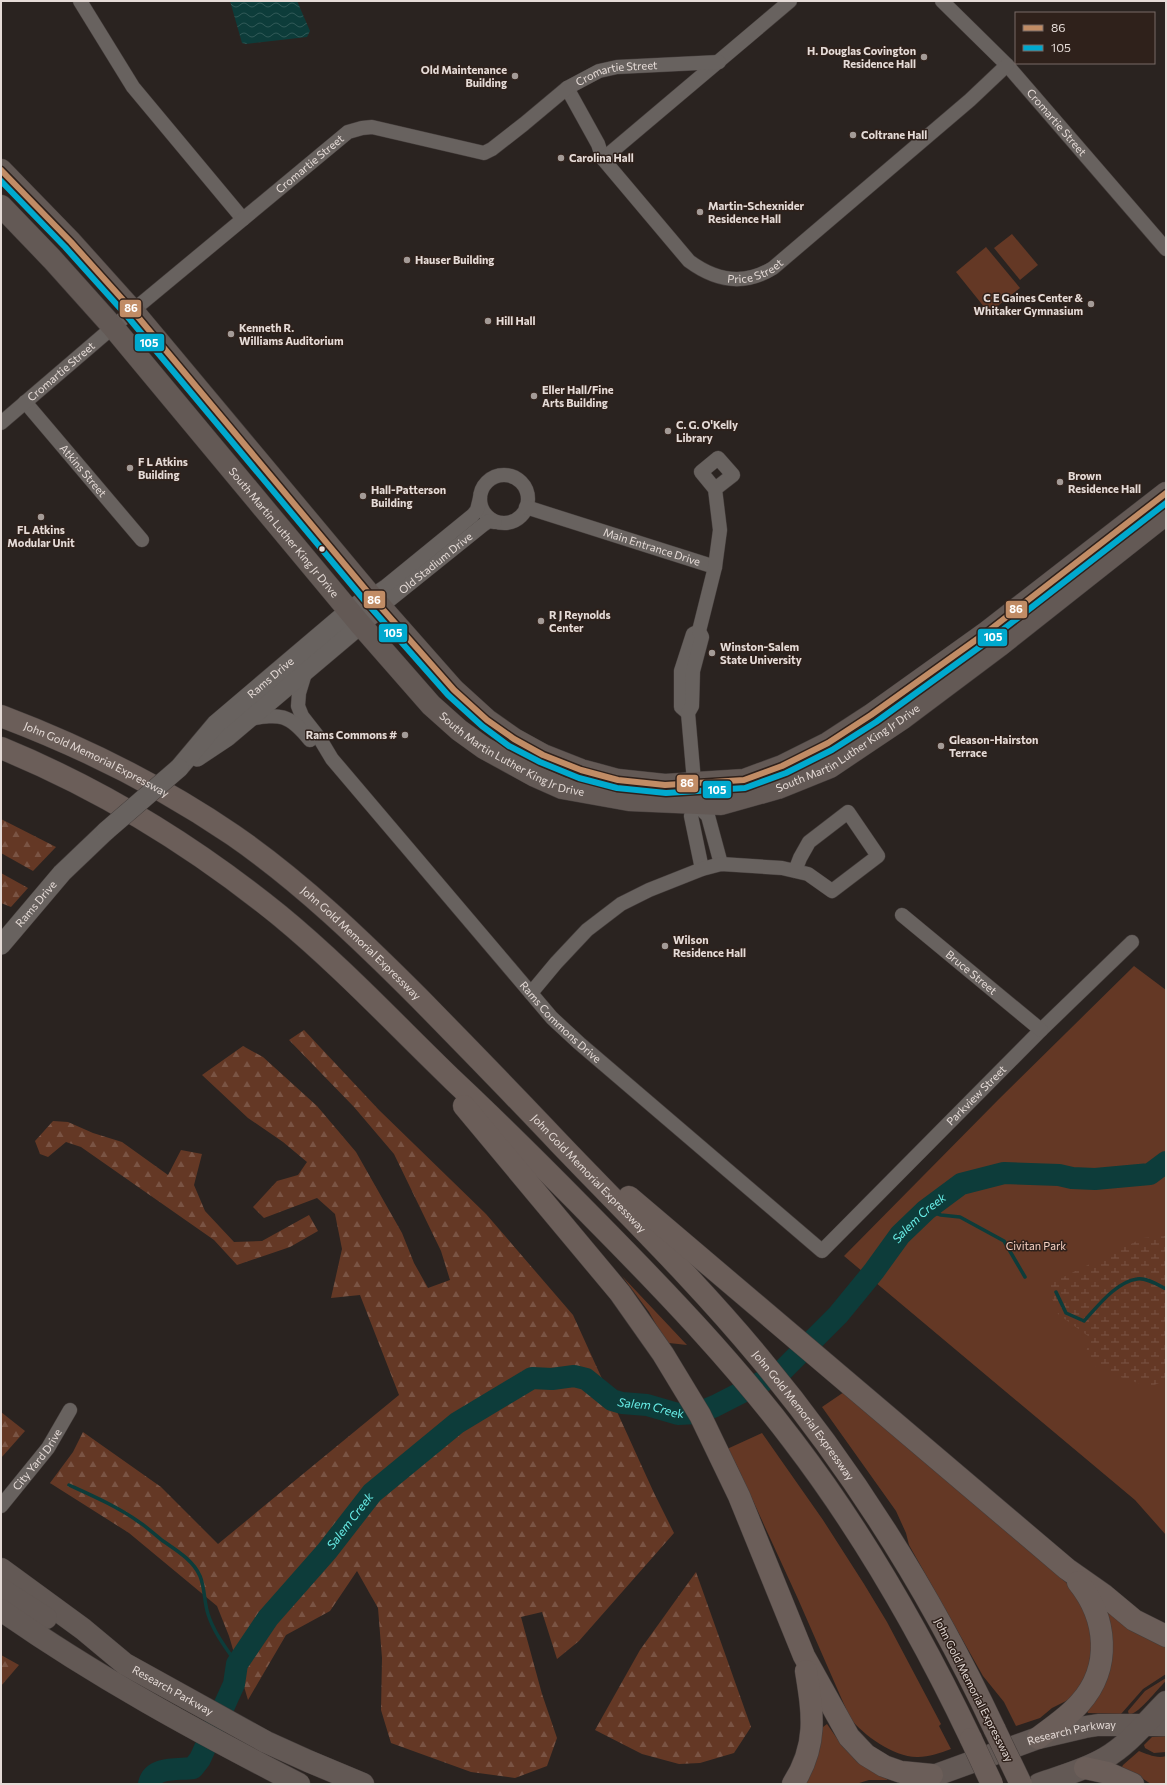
<svg xmlns="http://www.w3.org/2000/svg" width="1167" height="1785" viewBox="0 0 1167 1785" font-family="Commissioner,sans-serif">
  <defs>
    <pattern id="forest-firs" width="22" height="20" patternUnits="userSpaceOnUse"><rect width="22" height="20" fill="#643825"/><path d="M5 1l3.5 6h-7zM16 11l3.5 6h-7z" fill="#7a5444"/></pattern>
    <pattern id="wetland-marsh" width="20" height="14" patternUnits="userSpaceOnUse"><rect width="20" height="14" fill="#643825"/><path d="M1 5h8M5 5V1M11 12h8M15 12V8" fill="none" stroke="#7a5444"/></pattern>
    <pattern id="water-waves" width="16" height="10" patternUnits="userSpaceOnUse"><rect width="16" height="10" fill="#0d3c3a"/><path d="M0 5q4-4 8 0t8 0" fill="none" stroke="#305856"/></pattern>
  </defs>
  <rect width="100%" height="100%" fill="#2a2320"/>
  <g fill="#643825">
    <polygon points="1012,234 1038,265 1020,280 994,248"/>
    <polygon points="986,247 1020,288 989,313 956,272"/>
    <polygon points="1134,966 1166,990 1166,1535 1135,1500 844,1256 999,1099"/>
    <polygon points="622,1276 687,1345 669,1343 667,1344 649,1312"/>
    <polygon points="844,1392 1076,1591 1094,1631 1089,1675 1070,1699 1052,1708 1040,1718 1016,1726 1004,1702 983,1676 909,1545 906,1533 896,1511 822,1407"/>
    <path d="M762,1433L823,1520L864,1584L887,1622L941,1724L939,1726L951,1749C940,1753 929,1757 918,1757C895,1758 863,1735 850,1718L798,1599L737,1466L727,1449Z"/>
    <polygon points="1101,1604 1166,1642 1166,1674 1143,1689 1121,1714 1088,1713 1086,1710"/>
    <path d="M1166,1678V1681C1156,1690 1141,1712 1129,1715L1128,1711L1145,1691Z"/>
    <polygon points="827,1724 843,1747 852,1756 888,1780 869,1780 856,1784 804,1784 823,1727"/>
    <polygon points="1166,1736 1166,1752 1154,1753 1145,1748 1144,1745 1152,1737"/>
    <path d="M1139,1751C1147,1754 1157,1759 1166,1756V1784H1151L1134,1773L1122,1767L1123,1765Z"/>
  </g>
  <g fill="url(#forest-firs)">
    <polygon points="1,819 56,847 33,871 1,853"/>
    <polygon points="1,873 28,888 11,907 1,903"/>
    <polygon points="304,1030 379,1110 486,1214 573,1315 654,1493 674,1533 579,1641 557,1659 542,1612 521,1617 542,1694 557,1738 547,1766 515,1778 471,1772 391,1743 381,1710 382,1658 378,1608 357,1571 330,1611 286,1635 248,1700 229,1636 217,1606 129,1533 50,1483 73,1452 83,1432 161,1487 218,1544 399,1395 360,1295 331,1298 342,1249 335,1214 317,1198 264,1218 253,1207 277,1181 298,1175 307,1162 283,1142 248,1118 202,1075 243,1046 263,1057 317,1106 356,1152 402,1233 414,1263 428,1288 450,1280 441,1251 394,1154 354,1107 289,1040"/>
    <polygon points="53,1121 68,1122 93,1133 122,1142 168,1175 181,1150 202,1154 194,1185 205,1211 234,1242 262,1241 309,1215 318,1231 290,1247 237,1265 214,1240 81,1147 66,1142 48,1157 40,1154 35,1141"/>
    <polygon points="1,1412 25,1431 1,1458"/>
    <polygon points="696,1572 751,1727 734,1753 700,1763 679,1764 642,1754 595,1730 640,1650"/>
    <polygon points="1,1655 19,1665 1,1686"/>
  </g>
  <polygon fill="url(#wetland-marsh)" points="1166,1236 1166,1380 1150,1387 1105,1372 1086,1360 1088,1336 1058,1314 1047,1285 1143,1238"/>
  <polygon fill="url(#water-waves)" points="230,1 297,1 310,31 307,37 246,44 242,43"/>
  <g fill="none" stroke-linecap="round" stroke-linejoin="round">
    <g stroke="#0d3c3a" stroke-width="3.5">
      <polyline points="926,1210 941,1215 960,1217 1004,1241 1025,1277"/>
      <path d="M1056,1292L1066,1313L1084,1321C1098,1306 1116,1282 1137,1279C1146,1277 1158,1285 1166,1289"/>
      <path d="M69,1485C93,1496 118,1507 139,1522C147,1527 155,1535 163,1541C176,1550 193,1560 200,1576C205,1588 204,1602 208,1614C214,1633 226,1648 237,1664"/>
    </g>
    <path stroke="#0d3c3a" stroke-width="22" id="s1" d="M149,1784C153,1766 178,1770 193,1768L200,1759L234,1684L237,1664L268,1618L327,1551L372,1493L457,1423L532,1378L552,1379L574,1376L586,1379L612,1400L622,1403L647,1405L678,1414L698,1413L715,1406L781,1372L838,1315L874,1271L900,1235L926,1210L961,1184L1004,1173L1059,1175L1072,1178L1095,1179L1150,1174L1166,1162"/>
    <defs>
      <g id="minor">
        <polyline points="80,1 133,87 243,219"/>
        <path id="s2" d="M942,1L1007,65L1166,249"/>
        <path id="s3" d="M567,88L598,144L603,159L689,261C716,281 744,286 773,268L970,100L1007,65"/>
        <polyline points="603,159 790,1"/>
        <path id="s4" d="M25,402L142,540"/>
        <path id="s5" d="M1,423L113,327L348,132L362,128L372,127L484,153L492,149L524,124L567,88L599,71L617,67L719,62"/>
        <circle cx="504" cy="499" r="24"/>
        <path id="s6" d="M526,507L715,567"/>
        <polyline points="371,596 386,586 473,515 477,510 480,498"/>
        <path id="s7" d="M381,607L483,525L489,521L495,522"/>
        <path id="s8" d="M306,670L299,693L298,706L302,716L320,739L332,759L552,1018L579,1043L822,1251L1041,1030L1132,942"/>
        <polyline points="688,713 681,707 681,671 693,634 699,631"/>
        <path d="M248,719C281,714 288,713 310,740"/>
        <polyline points="696,804 708,816 721,864"/>
        <polyline points="702,869 691,816 696,804 688,713 692,706 693,671 702,637 699,631 715,567 720,530 715,489 701,472 718,458 733,475 715,489"/>
        <path id="s9" d="M902,915L1041,1030"/>
        <polyline points="531,993 556,963 587,930 621,904 649,890 702,869 721,864 782,868 808,874 832,891 878,856 848,812 809,842 800,858 795,871"/>
        <path id="s10" d="M1,1506L48,1448L70,1410"/>
      </g>
      <g id="secondary">
        <polyline points="197,757 227,737 381,607"/>
        <path id="s11" d="M179,768L216,724L349,611L371,596"/>
        <path id="s12" d="M1,945L62,873L106,831"/>
      </g>
      <g id="primary">
        <polyline points="1,170 71,242 133,311 371,596 454,690 487,720 514,739 543,755 581,770 618,780 665,785 744,780 782,766 828,743 871,715 987,632 1166,493"/>
        <path id="s13" d="M1,206L52,259L113,327L360,624L431,705L459,730L484,748L535,776L562,788L629,800L721,804L778,788L830,767L903,718L999,646L1166,514"/>
        <path id="s14" d="M1,1569L83,1629L125,1664L266,1742L308,1761L363,1784"/>
        <polyline points="1,1589 46,1618"/>
        <path d="M1,1610C95,1676 196,1731 299,1784"/>
        <path id="s15" d="M914,1783L1038,1738L1085,1727L1098,1725H1166"/>
        <path d="M1039,1784C1061,1776 1085,1770 1105,1758C1128,1745 1147,1721 1166,1702"/>
      </g>
      <g id="motorway">
        <path id="s16" d="M1,716C83,747 161,786 233,835C301,882 361,940 419,998C466,1046 514,1095 560,1144C627,1214 697,1282 759,1357C854,1471 932,1596 995,1730"/>
        <path d="M1,748C101,789 195,847 279,915C341,966 396,1025 454,1081C504,1128 552,1176 600,1225C668,1294 735,1364 793,1441C864,1534 921,1634 971,1739"/>
        <polyline points="464,1106 620,1293 663,1354 700,1415 739,1496 804,1656 849,1737 866,1755 884,1766 901,1772 932,1775"/>
        <polyline points="629,1197 1067,1569 1104,1595 1134,1620 1166,1636"/>
        <path d="M1038,1738C1052,1727 1068,1717 1080,1703C1112,1667 1107,1618 1078,1582"/>
        <polyline points="1085,1768 1108,1773 1133,1784"/>
        <path d="M793,1784C818,1745 813,1714 806,1671"/>
      </g>
    </defs>
    <use href="#minor" stroke="#443d3b" stroke-width="15"/>
    <use href="#secondary" stroke="#443d3b" stroke-width="20"/>
    <use href="#primary" stroke="#443d3b" stroke-width="23"/>
    <use href="#motorway" stroke="#443d3b" stroke-width="23"/>
    <use href="#minor" stroke="#68625f" stroke-width="14"/>
    <use href="#secondary" stroke="#68625f" stroke-width="19"/>
    <use href="#primary" stroke="#635955" stroke-width="22"/>
    <use href="#motorway" stroke="#6b5e59" stroke-width="22"/>
    <defs>
      <polyline id="secondary-bridge" points="106,831 179,768"/>
      <g id="motorway-bridge">
        <polyline points="995,1730 1021,1784"/>
        <polyline points="971,1739 992,1784"/>
      </g>
    </defs>
    <use href="#secondary-bridge" stroke="#443d3b" stroke-width="20" stroke-linecap="butt"/>
    <use href="#motorway-bridge" stroke="#443d3b" stroke-width="23" stroke-linecap="butt"/>
    <use href="#secondary-bridge" stroke="#68625f" stroke-width="19"/>
    <use href="#motorway-bridge" stroke="#6b5e59" stroke-width="22"/>
    <defs>
      <polyline id="bus-1" points="1,170 71,242 133,311 371,596 454,690 487,720 514,739 543,755 581,770 618,780 665,785 744,780 782,766 828,743 871,715 987,632 1166,493"/>
      <polyline id="bus-2" points="1,181 65,247 127,316 365,601 448,695 482,726 509,746 540,762 579,778 617,788 666,793 745,788 786,773 832,750 876,722 992,638 1166,503"/>
    </defs>
    <use href="#bus-1" stroke="#2f211b" stroke-width="9"/>
    <use href="#bus-2" stroke="#2f211b" stroke-width="9"/>
    <use href="#bus-1" stroke="#c18c65" stroke-width="6"/>
    <use href="#bus-2" stroke="#00a9ce" stroke-width="6"/>
  </g>
  <g fill="#a49b97" stroke="#2f211b" stroke-width="1.5">
    <circle cx="924" cy="57" r="4"/>
    <circle cx="515" cy="76" r="4"/>
    <circle cx="853" cy="135" r="4"/>
    <circle cx="561" cy="158" r="4"/>
    <circle cx="700" cy="212" r="4"/>
    <circle cx="407" cy="260" r="4"/>
    <circle cx="1091" cy="304" r="4"/>
    <circle cx="488" cy="321" r="4"/>
    <circle cx="231" cy="334" r="4"/>
    <circle cx="534" cy="396" r="4"/>
    <circle cx="668" cy="431" r="4"/>
    <circle cx="130" cy="468" r="4"/>
    <circle cx="1060" cy="482" r="4"/>
    <circle cx="363" cy="496" r="4"/>
    <circle cx="41" cy="517" r="4"/>
    <circle cx="541" cy="621" r="4"/>
    <circle cx="712" cy="653" r="4"/>
    <circle cx="405" cy="735" r="4"/>
    <circle cx="941" cy="746" r="4"/>
    <circle cx="665" cy="946" r="4"/>
  </g>
  <circle fill="#e5dbd7" stroke="#2f211b" stroke-width="1.5" cx="322" cy="549" r="3.5"/>
  <g text-anchor="middle" stroke-width="3" stroke-linejoin="round" paint-order="stroke">
    <g font-size="11" font-weight="bold" fill="#e5dbd7" stroke="#2f211b" text-anchor="start">
      <text x="916" y="55" text-anchor="end">H. Douglas Covington<tspan x="916" dy="13">Residence Hall</tspan></text>
      <text x="507" y="74" text-anchor="end">Old Maintenance<tspan x="507" dy="13">Building</tspan></text>
      <text x="861" y="139">Coltrane Hall</text>
      <text x="569" y="162">Carolina Hall</text>
      <text x="708" y="210">Martin-Schexnider<tspan x="708" dy="13">Residence Hall</tspan></text>
      <text x="415" y="264">Hauser Building</text>
      <text x="1083" y="302" text-anchor="end">C E Gaines Center &amp;<tspan x="1083" dy="13">Whitaker Gymnasium</tspan></text>
      <text x="496" y="325">Hill Hall</text>
      <text x="239" y="332">Kenneth R.<tspan x="239" dy="13">Williams Auditorium</tspan></text>
      <text x="542" y="394">Eller Hall/Fine<tspan x="542" dy="13">Arts Building</tspan></text>
      <text x="676" y="429">C. G. O'Kelly<tspan x="676" dy="13">Library</tspan></text>
      <text x="138" y="466">F L Atkins<tspan x="138" dy="13">Building</tspan></text>
      <text x="1068" y="480">Brown<tspan x="1068" dy="13">Residence Hall</tspan></text>
      <text x="371" y="494">Hall-Patterson<tspan x="371" dy="13">Building</tspan></text>
      <text x="41" y="534" text-anchor="middle">FL Atkins<tspan x="41" dy="13">Modular Unit</tspan></text>
      <text x="549" y="619">R J Reynolds<tspan x="549" dy="13">Center</tspan></text>
      <text x="720" y="651">Winston-Salem<tspan x="720" dy="13">State University</tspan></text>
      <text x="397" y="739" text-anchor="end">Rams Commons #</text>
      <text x="949" y="744">Gleason-Hairston<tspan x="949" dy="13">Terrace</tspan></text>
      <text x="673" y="944">Wilson<tspan x="673" dy="13">Residence Hall</tspan></text>
    </g>
    <g font-size="11" fill="#e5dbd7" stroke="#2f211b">
      <text dy="4" stroke="none"><textPath href="#s5" startOffset="751">Cromartie Street</textPath></text>
      <text dy="4" stroke="none"><textPath href="#s2" startOffset="167">Cromartie Street</textPath></text>
      <text dy="4" stroke="none"><textPath href="#s5" startOffset="403">Cromartie Street</textPath></text>
      <text dy="4" stroke="none"><textPath href="#s3" startOffset="285">Price Street</textPath></text>
      <text dy="4" stroke="none"><textPath href="#s5" startOffset="79">Cromartie Street</textPath></text>
      <text dy="4" stroke="none"><textPath href="#s4" startOffset="90">Atkins Street</textPath></text>
      <text dy="4" stroke="none"><textPath href="#s13" startOffset="432">South Martin Luther King Jr Drive</textPath></text>
      <text dy="4" stroke="none"><textPath href="#s6" startOffset="132">Main Entrance Drive</textPath></text>
      <text dy="4" stroke="none"><textPath href="#s7" startOffset="70">Old Stadium Drive</textPath></text>
      <text dy="4" stroke="none"><textPath href="#s11" startOffset="129">Rams Drive</textPath></text>
      <text dy="4" stroke="none"><textPath href="#s13" startOffset="1115">South Martin Luther King Jr Drive</textPath></text>
      <text dy="4" stroke="none"><textPath href="#s13" startOffset="755">South Martin Luther King Jr Drive</textPath></text>
      <text dy="4" stroke="none"><textPath href="#s16" startOffset="105">John Gold Memorial Expressway</textPath></text>
      <text dy="4" stroke="none"><textPath href="#s12" startOffset="54">Rams Drive</textPath></text>
      <text dy="4" stroke="none"><textPath href="#s16" startOffset="429">John Gold Memorial Expressway</textPath></text>
      <text dy="4" stroke="none"><textPath href="#s9" startOffset="90">Bruce Street</textPath></text>
      <text dy="4" stroke="none"><textPath href="#s8" startOffset="449">Rams Commons Drive</textPath></text>
      <text dy="4" stroke="none"><textPath href="#s8" startOffset="1016">Parkview Street</textPath></text>
      <text dy="4" stroke="none"><textPath href="#s16" startOffset="753">John Gold Memorial Expressway</textPath></text>
      <text dy="4" stroke="none"><textPath href="#s16" startOffset="1077">John Gold Memorial Expressway</textPath></text>
      <text dy="4" stroke="none"><textPath href="#s10" startOffset="59">City Yard Drive</textPath></text>
      <text transform="translate(974 1690) rotate(63)" y="4">John Gold Memorial Expressway</text>
      <text dy="4" stroke="none"><textPath href="#s14" startOffset="211">Research Parkway</textPath></text>
      <text dy="4" stroke="none"><textPath href="#s15" startOffset="166">Research Parkway</textPath></text>
    </g>
    <g font-size="11" fill="#f5d0c1" stroke="#2f211b">
      <text x="1036" y="1250">Civitan Park</text>
    </g>
    <g font-size="12" font-style="italic" fill="#68ede7" stroke="#2f211b">
      <text dy="4" stroke="none"><textPath href="#s1" startOffset="1056">Salem Creek</textPath></text>
      <text dy="4" stroke="none"><textPath href="#s1" startOffset="708">Salem Creek</textPath></text>
      <text dy="4" stroke="none"><textPath href="#s1" startOffset="347">Salem Creek</textPath></text>
    </g>
  </g>
  <g stroke="#2f211b" stroke-width="1.5">
    <rect x="119" y="299" width="23" height="19" rx="4" fill="#c18c65"/>
    <rect x="134" y="333" width="31" height="19" rx="4" fill="#00a9ce"/>
    <rect x="363" y="590" width="23" height="19" rx="4" fill="#c18c65"/>
    <rect x="1005" y="600" width="23" height="19" rx="4" fill="#c18c65"/>
    <rect x="378" y="623" width="30" height="20" rx="4" fill="#00a9ce"/>
    <rect x="977" y="628" width="31" height="19" rx="4" fill="#00a9ce"/>
    <rect x="676" y="774" width="23" height="19" rx="4" fill="#c18c65"/>
    <rect x="702" y="780" width="30" height="19" rx="4" fill="#00a9ce"/>
  </g>
  <g font-size="11" text-anchor="middle" font-weight="bold" fill="#fff">
    <text x="131" y="312">86</text>
    <text x="149" y="347">105</text>
    <text x="374" y="604">86</text>
    <text x="1016" y="613">86</text>
    <text x="393" y="637">105</text>
    <text x="993" y="641">105</text>
    <text x="687" y="787">86</text>
    <text x="717" y="794">105</text>
  </g>
  <rect width="1167" height="1785" fill="none" stroke="#e5dbd7" stroke-width="4"/>
  <rect x="1015" y="12" width="140" height="52" fill="#2f211b" stroke="#786b66"/>
  <rect x="1023" y="25" width="20" height="6" fill="#c18c65" stroke="#786b66"/>
  <text x="1051" y="32" font-size="12" fill="#e5dbd7">86</text>
  <rect x="1023" y="45" width="20" height="6" fill="#00a9ce" stroke="#786b66"/>
  <text x="1051" y="52" font-size="12" fill="#e5dbd7">105</text>
</svg>
